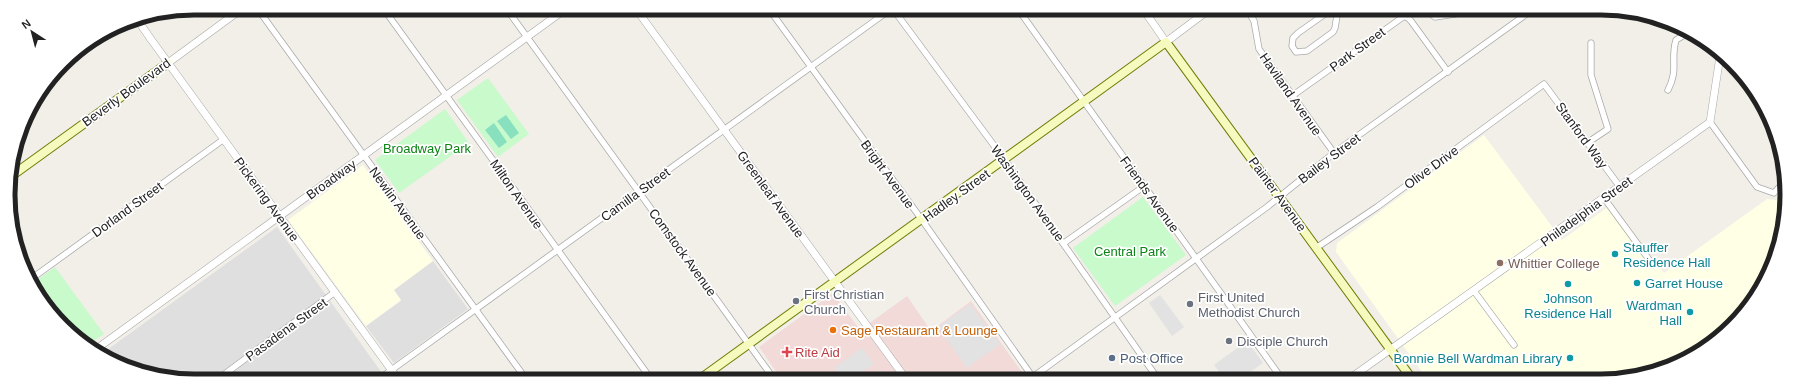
<svg xmlns="http://www.w3.org/2000/svg" width="1795" height="389" viewBox="0 0 1795 389" font-family="Helvetica,sans-serif">
  <rect width="100%" height="100%" fill="#f2efe9"/>
  <g fill="#e0dfdf">
    <polygon points="277,227 382,373 373,379 170,379 100,355"/>
    <polygon points="433,261 468,309 394,363 366,326 401,301 393,290"/>
  </g>
  <polygon fill="#f2dad9" points="833,293 860,330 907,296 931,331 971,301 1027,379 781,379 759,347"/>
  <g fill="#ffffe5">
    <polygon points="1484,135 1562,240 1612,204 1664,273 1767,199 1776,200 1784,191 1785,219 1768,277 1732,327 1683,362 1625,379 1427,379 1336,252 1337,243"/>
    <polygon points="363,165 433,261 394,290 401,300 366,326 288,220"/>
  </g>
  <g fill="#c8facc">
    <polygon points="488,78 529,134 498,157 457,100"/>
    <polygon points="445,109 469,143 399,193 375,160"/>
    <polygon points="1143,197 1186,255 1115,306 1073,248"/>
    <polygon points="55,267 104,334 88,345 47,308 33,283"/>
  </g>
  <g fill="#88e0be">
    <polygon points="506,115 519,133 511,139 497,121"/>
    <polygon points="494,123 507,142 499,148 485,130"/>
  </g>
  <g fill="#e2e2e2">
    <polygon points="1160,295 1184,327 1172,336 1149,303"/>
    <polygon points="970,304 1000,344 967,368 938,327"/>
    <polygon points="1247,341 1263,363 1240,379 1225,379 1214,365"/>
    <polygon points="862,348 874,364 852,379 843,379 834,368"/>
  </g>
  <g fill="none" stroke-linecap="round" stroke-linejoin="round">
    <defs>
      <g id="minor">
        <polyline points="257,8 526,379"/>
        <polyline points="383,8 651,379"/>
        <polyline points="506,8 774,379"/>
        <polyline points="769,9 922,220 1034,379"/>
        <polyline points="893,9 1004,159 1158,379"/>
        <polyline points="1018,9 1282,379"/>
        <polyline points="1247,9 1254,21 1259,49 1334,153"/>
        <polyline points="1332,9 1298,33 1293,38 1292,46 1296,52 1307,51 1333,32 1335,28 1338,9"/>
        <polyline points="1424,9 1435,17 1455,14 1465,9"/>
        <polyline points="1627,13 1628,11"/>
        <path d="M1668,90C1679,69 1670,60 1676,40L1686,34L1696,35"/>
        <polyline points="1292,96 1403,17 1407,17 1411,21 1448,72"/>
        <polyline points="1710,122 1757,187 1774,193 1783,183"/>
        <polyline points="1778,140 1777,143 1781,155"/>
        <polyline points="1587,143 1608,129 1591,75 1591,43"/>
        <polyline points="1604,198 1653,265"/>
        <path d="M1781,233C1778,227 1779,218 1785,214"/>
        <polyline points="1064,243 1143,187"/>
        <polyline points="1316,248 1377,207 1544,84 1620,187"/>
        <polyline points="31,279 224,139"/>
        <polyline points="1474,291 1514,345"/>
        <polyline points="218,379 335,292"/>
        <polyline points="379,379 891,9"/>
        <polyline points="1030,379 1267,207 1334,153 1532,10"/>
      </g>
      <g id="tertiary">
        <polyline points="636,9 906,379"/>
        <polyline points="1143,9 1166,42 1210,9"/>
        <polyline points="137,19 150,38"/>
        <polyline points="150,38 398,379"/>
        <polyline points="168,63 243,8"/>
        <polyline points="95,350 567,8"/>
        <polyline points="1349,379 1710,122 1720,56"/>
      </g>
      <g id="secondary">
        <polyline points="10,177 168,63"/>
        <polyline points="700,379 1166,42 1412,379"/>
      </g>
    </defs>
    <use href="#minor" stroke="#a9a9a9" stroke-width="7"/>
    <use href="#tertiary" stroke="#a9a9a9" stroke-width="8"/>
    <use href="#secondary" stroke="#707d05" stroke-width="10"/>
    <use href="#minor" stroke="#fff" stroke-width="5.5"/>
    <use href="#tertiary" stroke="#fff" stroke-width="7"/>
    <use href="#secondary" stroke="#f7fabf" stroke-width="8"/>
  </g>
  <g fill="#0f9aa8" stroke="#fff" stroke-width="1.5">
    <circle cx="1615" cy="254" r="4"/>
    <circle cx="1637" cy="283" r="4"/>
    <circle cx="1568" cy="284" r="4"/>
    <circle cx="1690" cy="312" r="4"/>
    <circle cx="1570" cy="358" r="4"/>
  </g>
  <circle fill="#8d6e63" stroke="#fff" stroke-width="1.5" cx="1500" cy="263" r="4"/>
  <g fill="#6b7280" stroke="#fff" stroke-width="1.5">
    <circle cx="796" cy="301" r="4"/>
    <circle cx="1190" cy="304" r="4"/>
    <circle cx="1229" cy="341" r="4"/>
  </g>
  <circle fill="#e8710a" stroke="#fff" stroke-width="1.5" cx="833" cy="330" r="4"/>
  <path fill="#e0444e" stroke="#fff" stroke-width="1.5" d="M785 346h4v4h4v4h-4v4h-4v-4h-4v-4h4z"/>
  <circle fill="#5c6f8a" stroke="#fff" stroke-width="1.5" cx="1112" cy="358" r="4"/>
  <g text-anchor="middle" stroke-width="3.5" stroke-linejoin="round" paint-order="stroke">
    <g font-size="13" fill="#222" stroke="#fff">
      <text transform="translate(1357 49) rotate(-36)" y="5">Park Street</text>
      <text transform="translate(126 92) rotate(-36)" y="5">Beverly Boulevard</text>
      <text transform="translate(1291 94) rotate(55)" y="5">Haviland Avenue</text>
      <text transform="translate(1582 135) rotate(54)" y="5">Stanford Way</text>
      <text transform="translate(1329 158) rotate(-37)" y="5">Bailey Street</text>
      <text transform="translate(1431 167) rotate(-36)" y="5">Olive Drive</text>
      <text transform="translate(888 174) rotate(54)" y="5">Bright Avenue</text>
      <text transform="translate(331 179) rotate(-36)" y="5">Broadway</text>
      <text transform="translate(1028 193) rotate(54)" y="5">Washington Avenue</text>
      <text transform="translate(517 194) rotate(55)" y="5">Milton Avenue</text>
      <text transform="translate(635 194) rotate(-36)" y="5">Camilla Street</text>
      <text transform="translate(771 194) rotate(54)" y="5">Greenleaf Avenue</text>
      <text transform="translate(1150 194) rotate(54)" y="5">Friends Avenue</text>
      <text transform="translate(1278 194) rotate(54)" y="5">Painter Avenue</text>
      <text transform="translate(956 195) rotate(-36)" y="5">Hadley Street</text>
      <text transform="translate(267 199) rotate(54)" y="5">Pickering Avenue</text>
      <text transform="translate(398 203) rotate(54)" y="5">Newlin Avenue</text>
      <text transform="translate(127 209) rotate(-36)" y="5">Dorland Street</text>
      <text transform="translate(1586 211) rotate(-36)" y="5">Philadelphia Street</text>
      <text transform="translate(683 252) rotate(54)" y="5">Comstock Avenue</text>
      <text transform="translate(286 329) rotate(-36)" y="5">Pasadena Street</text>
    </g>
    <g font-size="13" fill="#0c8416" stroke="#fff">
      <text x="427" y="153">Broadway Park</text>
      <text x="1130" y="256">Central Park</text>
    </g>
    <g font-size="13" fill="#0d838f" stroke="#fff" text-anchor="start">
      <text x="1623" y="252">Stauffer<tspan x="1623" dy="15">Residence Hall</tspan></text>
      <text x="1645" y="288">Garret House</text>
      <text x="1568" y="303" text-anchor="middle">Johnson<tspan x="1568" dy="15">Residence Hall</tspan></text>
      <text x="1682" y="310" text-anchor="end">Wardman<tspan x="1682" dy="15">Hall</tspan></text>
      <text x="1562" y="363" text-anchor="end">Bonnie Bell Wardman Library</text>
    </g>
    <g font-size="13" fill="#785e54" stroke="#fff" text-anchor="start">
      <text x="1508" y="268">Whittier College</text>
    </g>
    <g font-size="13" fill="#5b616d" stroke="#fff" text-anchor="start">
      <text x="804" y="299">First Christian<tspan x="804" dy="15">Church</tspan></text>
      <text x="1198" y="302">First United<tspan x="1198" dy="15">Methodist Church</tspan></text>
      <text x="1237" y="346">Disciple Church</text>
    </g>
    <g font-size="13" fill="#c56008" stroke="#fff" text-anchor="start">
      <text x="841" y="335">Sage Restaurant &amp; Lounge</text>
    </g>
    <g font-size="13" fill="#be3a42" stroke="#fff" text-anchor="start">
      <text x="795" y="357">Rite Aid</text>
    </g>
    <g font-size="13" fill="#4e5e75" stroke="#fff" text-anchor="start">
      <text x="1120" y="363">Post Office</text>
    </g>
  </g>
  <path d="M0 0H1795V389H0ZM194 15H1601A179 179 0 0 1 1780 194V195A179 179 0 0 1 1601 374H194A179 179 0 0 1 15 195V194A179 179 0 0 1 194 15Z" fill="#fff" fill-rule="evenodd"/>
  <path fill="none" stroke="#222" stroke-width="5" d="M194 15H1601A179 179 0 0 1 1780 194V195A179 179 0 0 1 1601 374H194A179 179 0 0 1 15 195V194A179 179 0 0 1 194 15Z"/>
  <g transform="translate(32 32) rotate(324)" stroke="#ffffff" stroke-width="3" paint-order="stroke">
  <path d="M0-3L7 15L0 10L-7 15Z" fill="#222222"/>
  <text y="-6" font-size="11" font-weight="bold" text-anchor="middle" fill="#222222">N</text>
  </g>
</svg>
